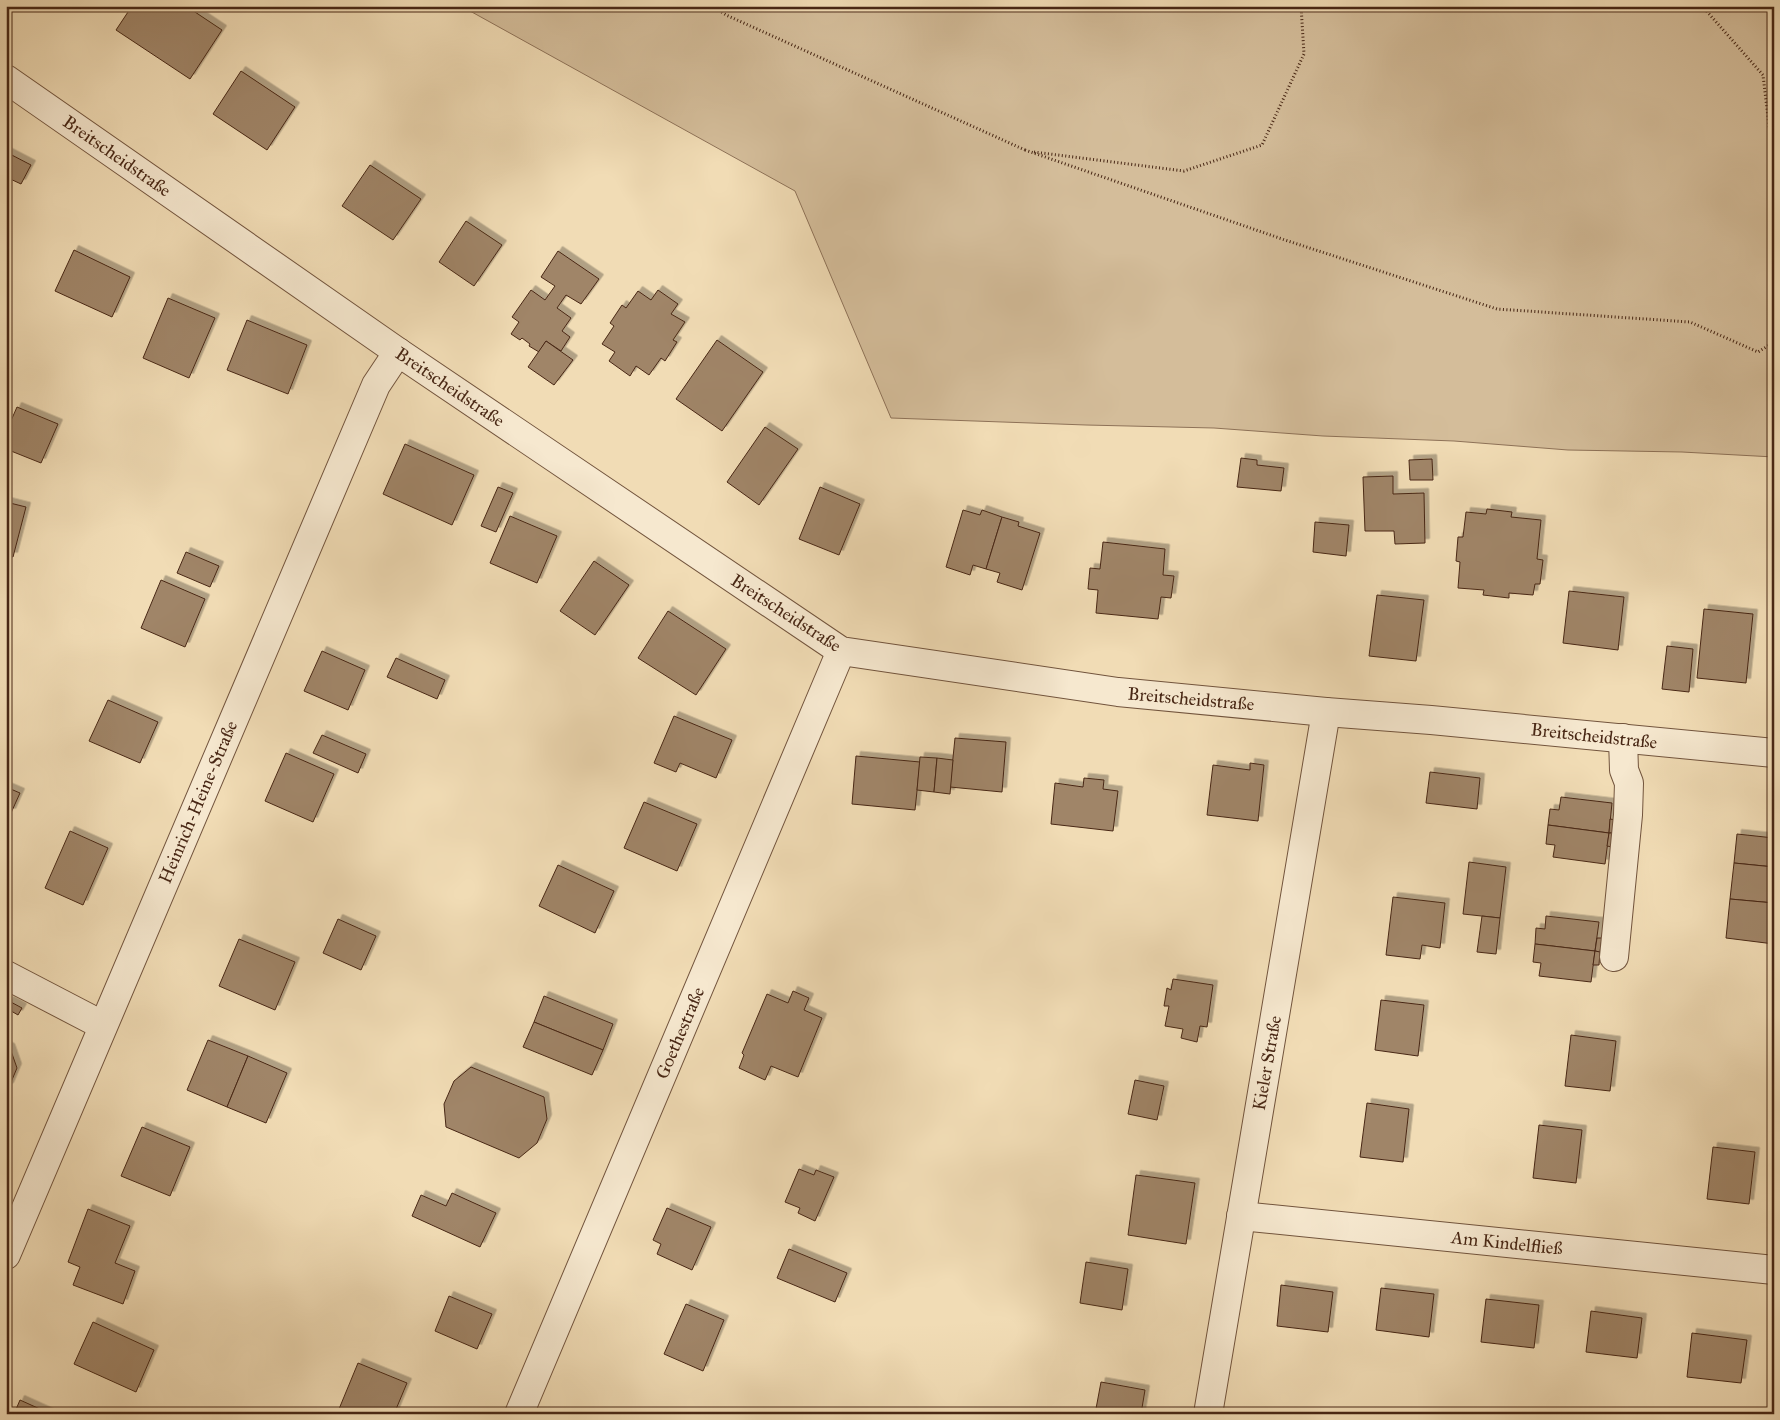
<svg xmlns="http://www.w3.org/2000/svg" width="1780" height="1420" viewBox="0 0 1780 1420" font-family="'IM FELL Great Primer',serif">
  <defs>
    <filter id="shadow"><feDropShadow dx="4.5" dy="-4.5" stdDeviation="0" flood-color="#0004"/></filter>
  </defs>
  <rect width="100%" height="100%" fill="#f1dcb5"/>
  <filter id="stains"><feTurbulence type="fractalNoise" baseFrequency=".004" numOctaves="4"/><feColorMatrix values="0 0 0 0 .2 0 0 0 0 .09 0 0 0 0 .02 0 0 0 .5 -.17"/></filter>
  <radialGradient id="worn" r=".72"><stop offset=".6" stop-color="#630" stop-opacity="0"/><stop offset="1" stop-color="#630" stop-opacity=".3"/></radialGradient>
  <polygon fill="#d4bd9a" stroke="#8e7258" points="461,6 1774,6 1774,457 1682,452 1568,450 1454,441 1323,436 1214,428 1086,425 891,418 795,191"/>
  <g fill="#a08568" stroke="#482715" filter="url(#shadow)">
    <polygon points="132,6 186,6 222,30 190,79 116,30"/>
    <polygon points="241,71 295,107 267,150 213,114"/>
    <polygon points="6,152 31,165 21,184 6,177"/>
    <polygon points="370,165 421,199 393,240 342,206"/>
    <polygon points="466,221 502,245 474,286 439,262"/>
    <polygon points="74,250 130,277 112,317 55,291"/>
    <polygon points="558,251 599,279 581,304 566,295 557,308 571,318 562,331 570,337 561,351 546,341 539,352 529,346 530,344 522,338 520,340 511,334 519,322 512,317 531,290 545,300 555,286 541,277"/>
    <polygon points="658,290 678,304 671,314 685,322 673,340 677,342 665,361 661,358 649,375 636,366 630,376 609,361 615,352 602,344 614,326 610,323 622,305 626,308 638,291 651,300"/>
    <polygon points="168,298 215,318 189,378 143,358"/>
    <polygon points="247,320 307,345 288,394 227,370"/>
    <polygon points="717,340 763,372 722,431 676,399"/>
    <polygon points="546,341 573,360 554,385 528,367"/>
    <polygon points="17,407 58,424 41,463 6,449 6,432"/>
    <polygon points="765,427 798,449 759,505 727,482"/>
    <polygon points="405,444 474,475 452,525 383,494"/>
    <polygon points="1241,458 1257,460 1257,465 1284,468 1281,491 1237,487"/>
    <polygon points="1432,459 1433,480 1410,480 1409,460"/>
    <polygon points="1393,476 1393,494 1424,493 1425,543 1395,544 1394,531 1365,531 1363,477"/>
    <polygon points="498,487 513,493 496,532 481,526"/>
    <polygon points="820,487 860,504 839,555 799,539"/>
    <polygon points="6,502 26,507 13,557 6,555"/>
    <polygon points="1487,509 1512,512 1511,517 1541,520 1537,559 1543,560 1540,584 1535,584 1533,595 1509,593 1509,598 1483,595 1484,590 1458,588 1460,562 1456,561 1458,537 1463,537 1466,512 1486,514"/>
    <polygon points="963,510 980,515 982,510 1002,517 986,569 973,565 970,575 946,567"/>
    <polygon points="510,516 557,536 537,583 490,563"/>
    <polygon points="1002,517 1019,522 1018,526 1040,533 1022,590 997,582 1000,573 986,569"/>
    <polygon points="1315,522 1349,525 1346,556 1313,552"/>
    <polygon points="1103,542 1165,549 1163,575 1174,576 1171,598 1161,597 1158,619 1096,613 1098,590 1088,589 1090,568 1100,569"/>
    <polygon points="186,552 219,566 210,587 177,573"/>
    <polygon points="594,561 629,585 595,635 560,611"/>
    <polygon points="161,580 205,599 185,647 141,628"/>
    <polygon points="1569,591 1624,597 1618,650 1563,643"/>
    <polygon points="1377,595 1424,600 1416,661 1369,656"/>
    <polygon points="1704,609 1753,614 1746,683 1697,678"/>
    <polygon points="668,611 726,649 696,695 638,658"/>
    <polygon points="1667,646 1693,649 1689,692 1662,689"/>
    <polygon points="322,651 365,670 348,710 304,691"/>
    <polygon points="396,658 445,680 437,699 387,677"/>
    <polygon points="108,700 158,722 140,763 89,741"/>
    <polygon points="674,716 732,740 716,778 680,763 676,772 654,763"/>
    <polygon points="322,735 366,754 358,773 313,753"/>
    <polygon points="955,738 1006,742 1002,792 950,787"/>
    <polygon points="286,753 334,774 313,822 265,801"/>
    <polygon points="856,756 920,762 915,810 852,804"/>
    <polygon points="920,757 937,758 934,792 917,790"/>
    <polygon points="937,758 953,760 950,794 934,792"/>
    <polygon points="1250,763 1264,765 1258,821 1207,815 1213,765 1250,770"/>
    <polygon points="1430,772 1480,778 1477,809 1426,803"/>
    <polygon points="1084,778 1104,780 1103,789 1118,791 1113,831 1051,824 1055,783 1083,787"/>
    <polygon points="6,787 20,793 11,813 6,811"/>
    <polygon points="1561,797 1612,803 1609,833 1548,825 1550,809 1559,810"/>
    <polygon points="644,802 697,824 677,871 624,848"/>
    <polygon points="1610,819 1616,820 1614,833 1609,833"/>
    <polygon points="1548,825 1609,833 1605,864 1553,857 1555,845 1546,844"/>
    <polygon points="70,831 108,848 83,905 45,888"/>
    <polygon points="1609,833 1614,833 1612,847 1607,846"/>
    <polygon points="1737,834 1774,838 1774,867 1734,863"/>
    <polygon points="1469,862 1506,867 1500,918 1463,914"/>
    <polygon points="1734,863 1774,867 1774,903 1730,899"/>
    <polygon points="558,865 614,891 595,933 539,906"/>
    <polygon points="1393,897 1445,903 1440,948 1422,945 1420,959 1386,955"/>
    <polygon points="1730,899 1774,903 1774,944 1726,938"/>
    <polygon points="1482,916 1500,918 1496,954 1477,952"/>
    <polygon points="1546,916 1599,922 1595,951 1535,944 1536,928 1545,929"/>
    <polygon points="338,919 376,936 361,970 323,953"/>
    <polygon points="1597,938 1602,938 1600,952 1595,951"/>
    <polygon points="239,939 295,962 275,1010 219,986"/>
    <polygon points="1535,944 1595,951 1591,982 1539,976 1541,963 1533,962"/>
    <polygon points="1595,951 1600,952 1599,965 1593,965"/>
    <polygon points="1173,979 1213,985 1207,1027 1200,1026 1197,1042 1181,1038 1183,1029 1165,1026 1169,1006 1164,1006 1167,988 1171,990"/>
    <polygon points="793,991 809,998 804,1010 822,1018 798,1077 771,1066 765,1080 739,1068 744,1055 742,1053 767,994 788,1003"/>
    <polygon points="544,996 613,1024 603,1050 534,1022"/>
    <polygon points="1381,1000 1424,1005 1418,1056 1375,1050"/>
    <polygon points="9,1001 22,1008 18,1015 6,1008"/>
    <polygon points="534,1022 603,1050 592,1075 523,1047"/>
    <polygon points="1571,1035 1616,1041 1610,1091 1565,1086"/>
    <polygon points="208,1040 248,1056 227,1107 187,1090"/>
    <polygon points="6,1046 10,1048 17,1068 9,1087 6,1089"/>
    <polygon points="248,1056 287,1073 266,1123 227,1107"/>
    <polygon points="471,1067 544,1097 547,1119 537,1143 519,1158 446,1127 444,1104 454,1081"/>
    <polygon points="1135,1080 1164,1086 1157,1120 1128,1114"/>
    <polygon points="1367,1103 1409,1109 1403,1162 1360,1157"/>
    <polygon points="1539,1125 1582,1130 1576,1183 1533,1178"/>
    <polygon points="142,1127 190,1147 170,1196 121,1176"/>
    <polygon points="1713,1147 1755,1152 1749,1204 1707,1199"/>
    <polygon points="799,1169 814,1175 816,1170 834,1177 815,1221 798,1213 800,1208 785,1202"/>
    <polygon points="1136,1175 1195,1183 1186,1244 1128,1235"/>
    <polygon points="452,1193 496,1213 480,1247 412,1216 421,1195 446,1206"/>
    <polygon points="667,1208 711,1227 692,1270 657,1254 661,1244 653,1240"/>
    <polygon points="88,1209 130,1226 115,1263 135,1271 123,1304 73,1285 80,1267 68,1262"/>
    <polygon points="789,1249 847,1273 835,1302 777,1278"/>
    <polygon points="1086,1262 1128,1269 1122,1310 1080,1303"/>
    <polygon points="1281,1285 1333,1292 1328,1332 1277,1326"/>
    <polygon points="1381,1288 1434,1294 1429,1337 1376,1330"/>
    <polygon points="449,1296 492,1314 477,1349 435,1331"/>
    <polygon points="1486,1299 1539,1305 1534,1348 1481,1342"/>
    <polygon points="686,1304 724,1320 703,1371 664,1354"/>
    <polygon points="1591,1311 1642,1318 1637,1358 1586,1352"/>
    <polygon points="93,1322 154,1350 136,1392 74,1364"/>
    <polygon points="1692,1333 1747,1340 1741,1383 1687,1377"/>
    <polygon points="358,1363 407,1383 394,1414 350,1414 339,1409"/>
    <polygon points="1101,1382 1145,1390 1141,1414 1095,1414"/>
    <polygon points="20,1400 51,1414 14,1414"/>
  </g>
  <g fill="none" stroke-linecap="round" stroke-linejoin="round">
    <defs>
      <g id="minor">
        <polyline points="6,79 398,352 841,651 1118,692 1326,712 1431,720 1774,753"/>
        <polyline points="1614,957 1628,815 1629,783 1624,770 1623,738"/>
        <polyline points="6,975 102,1025"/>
        <polyline points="1241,1216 1774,1270"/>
        <polyline points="6,1255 376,385 398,352"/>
        <polyline points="519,1414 841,651"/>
        <polyline points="1208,1414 1326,712"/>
      </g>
    </defs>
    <use href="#minor" stroke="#72543d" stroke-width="30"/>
    <g stroke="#482715" stroke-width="3" stroke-dasharray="1 2.5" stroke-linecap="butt">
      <polyline points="713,6 726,15 1025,150"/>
      <polyline points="1702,6 1763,75 1774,168"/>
      <polyline points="1025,150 1285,240 1497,309 1690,322 1758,352 1774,342"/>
      <polyline points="1034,152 1184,171 1262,145 1304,54 1301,6"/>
    </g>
    <use href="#minor" stroke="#f6e8cf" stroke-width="28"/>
  </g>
  <g text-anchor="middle" stroke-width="4.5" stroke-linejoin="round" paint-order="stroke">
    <g font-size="18" fill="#482715" stroke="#f6e8cf">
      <text transform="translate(117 156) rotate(35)" y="6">Breitscheidstraße</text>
      <text transform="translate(450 387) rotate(34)" y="6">Breitscheidstraße</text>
      <text transform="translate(786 613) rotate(33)" y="6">Breitscheidstraße</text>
      <text transform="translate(1191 699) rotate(5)" y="6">Breitscheidstraße</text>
      <text transform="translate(1594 736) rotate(6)" y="6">Breitscheidstraße</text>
      <text transform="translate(198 802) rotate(-67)" y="6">Heinrich-Heine-Straße</text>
      <text transform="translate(680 1033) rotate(-67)" y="6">Goethestraße</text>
      <text transform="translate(1267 1063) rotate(-80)" y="6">Kieler Straße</text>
      <text transform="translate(1507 1243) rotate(6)" y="6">Am Kindelfließ</text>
    </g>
  </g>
  <rect width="1780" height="1420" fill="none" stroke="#f1dcb5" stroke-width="25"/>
  <rect x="8" y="8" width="1765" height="1405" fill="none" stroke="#482715" stroke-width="2.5"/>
  <rect x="12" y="12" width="1755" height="1395" fill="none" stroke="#482715"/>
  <rect width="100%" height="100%" filter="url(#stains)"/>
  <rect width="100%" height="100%" fill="url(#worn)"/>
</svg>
